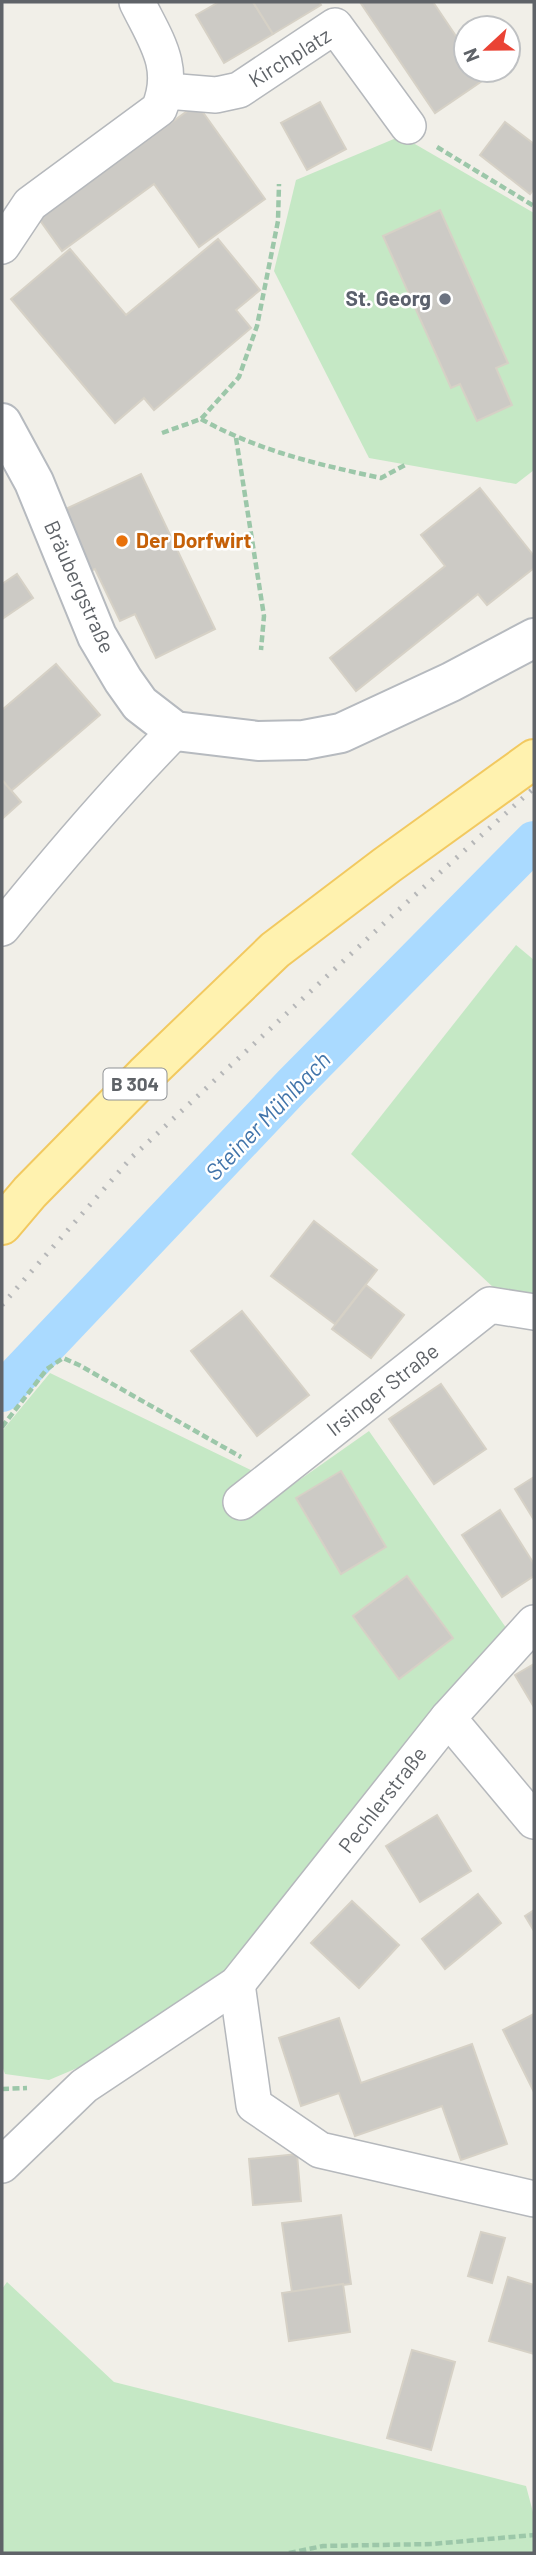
<svg xmlns="http://www.w3.org/2000/svg" width="536" height="2555" viewBox="0 0 536 2555" font-family="Barlow,sans-serif">
  <rect width="100%" height="100%" fill="#f1efe8"/>
  <g fill="#c5e8c5">
    <polygon points="401,136 534,213 534,470 516,484 369,458 274,271 296,180"/>
    <polygon points="516,945 534,960 534,1296 495,1289 351,1154"/>
    <polygon points="50,1373 288,1488 369,1431 509,1632 228,1973 108,2055 49,2080 5,2074 2,2066 2,1431"/>
    <polygon points="7,2282 114,2382 526,2486 534,2516 534,2553 2,2553 2,2289"/>
  </g>
  <g fill="none" stroke-linecap="round" stroke-linejoin="round">
    <polyline stroke="#aadaff" stroke-width="40" points="2,1392 292,1086 534,841"/>
  </g>
  <g fill="#cccac5" stroke="#d6d1c6" stroke-width="2">
    <polygon points="219,2 253,2 273,34 224,63 196,15"/>
    <polygon points="253,2 319,2 321,5 273,34"/>
    <polygon points="360,2 433,2 466,51 466,70 479,70 485,79 435,113"/>
    <polygon points="320,102 346,149 307,170 281,123"/>
    <polygon points="197,104 265,199 199,247 154,184 62,251 39,219"/>
    <polygon points="505,122 534,144 534,189 530,194 480,155"/>
    <polygon points="440,210 508,363 496,368 512,405 477,421 460,384 451,388 383,236"/>
    <polygon points="218,239 260,290 236,310 251,328 154,410 144,398 115,423 11,299 70,249 126,315"/>
    <polygon points="141,474 215,629 156,658 135,614 120,621 95,569 85,573 57,513"/>
    <polygon points="480,488 534,556 534,568 487,605 478,594 356,691 330,658 445,566 421,535"/>
    <polygon points="17,574 33,598 2,619 2,584"/>
    <polygon points="56,664 100,715 11,791 2,780 2,710"/>
    <polygon points="2,780 21,802 2,819"/>
    <polygon points="314,1221 377,1270 335,1324 271,1276"/>
    <polygon points="366,1285 404,1315 371,1358 332,1329"/>
    <polygon points="242,1311 309,1395 257,1436 191,1351"/>
    <polygon points="441,1384 486,1449 434,1484 389,1419"/>
    <polygon points="341,1471 386,1547 341,1574 296,1498"/>
    <polygon points="534,1477 534,1520 515,1489"/>
    <polygon points="500,1510 534,1564 534,1576 502,1597 462,1535"/>
    <polygon points="407,1576 453,1638 399,1679 353,1616"/>
    <polygon points="534,1664 534,1707 515,1675"/>
    <polygon points="437,1815 471,1871 420,1902 386,1846"/>
    <polygon points="478,1894 501,1923 445,1969 422,1939"/>
    <polygon points="352,1901 399,1945 359,1988 311,1943"/>
    <polygon points="534,1910 534,1931 525,1916"/>
    <polygon points="534,2014 534,2092 503,2030"/>
    <polygon points="339,2018 361,2083 472,2044 507,2144 461,2160 442,2106 355,2136 339,2093 301,2106 279,2038"/>
    <polygon points="297,2154 301,2201 253,2205 249,2159"/>
    <polygon points="341,2215 351,2284 292,2292 282,2223"/>
    <polygon points="481,2232 505,2238 492,2283 468,2276"/>
    <polygon points="508,2277 534,2285 534,2354 489,2341"/>
    <polygon points="343,2284 350,2332 289,2341 282,2293"/>
    <polygon points="412,2350 455,2362 431,2450 387,2438"/>
  </g>
  <g fill="none" stroke-linecap="round" stroke-linejoin="round">
    <defs>
      <g id="street">
        <polyline points="167,91 216,95 239,90 335,26 408,126"/>
        <path d="M2,246L30,204L159,109C177,67 155,39 137,2"/>
        <path d="M2,928C57,860 113,794 175,731"/>
        <polyline points="241,1502 490,1305 534,1312"/>
        <polyline points="448,1718 534,1821"/>
        <polyline points="237,1984 254,2105 320,2150 534,2199"/>
        <polyline points="2,2165 84,2086 237,1984 448,1718 534,1623"/>
      </g>
      <polyline id="secondary" points="2,423 34,482 97,636 123,680 140,704 175,731 258,741 304,740 341,733 451,682 534,638"/>
      <polyline id="primary" points="2,1225 30,1192 145,1075 275,950 387,865 534,759"/>
    </defs>
    <use href="#street" stroke="#b5b8bc" stroke-width="38"/>
    <use href="#secondary" stroke="#b6babf" stroke-width="42"/>
    <use href="#primary" stroke="#f2c960" stroke-width="42"/>
    <g stroke="#9cc7a9" stroke-width="4.5" stroke-dasharray="7 3.5" stroke-linecap="butt">
      <polyline points="437,147 534,206"/>
      <path d="M201,419C259,451 316,464 381,478L405,465"/>
      <polyline points="162,433 201,419 239,377 257,326 278,221 279,184"/>
      <polyline points="236,438 264,616 261,650"/>
      <polyline points="2,1427 47,1369 63,1358 79,1365 241,1457"/>
      <polyline points="2,2089 27,2088"/>
      <polyline points="289,2553 323,2546 432,2544 534,2535"/>
    </g>
    <use href="#street" stroke="#fff" stroke-width="35"/>
    <use href="#secondary" stroke="#fff" stroke-width="38"/>
    <use href="#primary" stroke="#fff2af" stroke-width="38"/>
    <polyline stroke="#b6b7b8" stroke-width="5" stroke-dasharray="2 9" stroke-linecap="butt" points="2,1305 132,1157 394,914 534,788"/>
  </g>
  <circle fill="#6b7280" stroke="#fff" stroke-width="2.5" cx="445" cy="299" r="7"/>
  <circle fill="#e8710a" stroke="#fff" stroke-width="2.5" cx="122" cy="541" r="7"/>
  <g text-anchor="middle" stroke-width="5" stroke-linejoin="round" paint-order="stroke">
    <rect fill="#fff" stroke="#8f9295" stroke-width="2" x="103.5" y="1068.5" width="63" height="31" rx="5"/>
    <g font-size="19" font-weight="bold" fill="#5f6368">
      <text x="135" y="1091">B 304</text>
    </g>
    <g font-size="21" fill="#5f6368" stroke="#fff">
      <text transform="translate(290 58) rotate(-32)" y="7">Kirchplatz</text>
      <text transform="translate(79 587) rotate(66)" y="7">Bräubergstraße</text>
      <text transform="translate(383 1390) rotate(-38)" y="7">Irsinger Straße</text>
      <text transform="translate(383 1800) rotate(-52)" y="7">Pechlerstraße</text>
    </g>
    <g font-size="21" font-weight="bold" fill="#5b616d" stroke="#fff" text-anchor="end">
      <text x="431" y="306">St. Georg</text>
    </g>
    <g font-size="21" font-weight="bold" fill="#c56008" stroke="#fff" text-anchor="start">
      <text x="136" y="548">Der Dorfwirt</text>
    </g>
    <g font-size="23" font-style="italic" fill="#4174aa" stroke="#fff">
      <text transform="translate(268 1116) rotate(-46)" y="8">Steiner Mühlbach</text>
    </g>
  </g>
  <rect width="536" height="2555" fill="none" stroke="#5f6368" stroke-width="7"/>
  <g transform="translate(487 49) rotate(248)"><circle r="33" fill="#ffffff" stroke="#bfc1c3" stroke-width="2"/>
  <path d="M0-5L12 26L0 18L-12 26Z" fill="#ea4335"/>
  <text y="-10" font-size="19" font-weight="bold" text-anchor="middle" fill="#5f6368">N</text>
  </g>
</svg>
